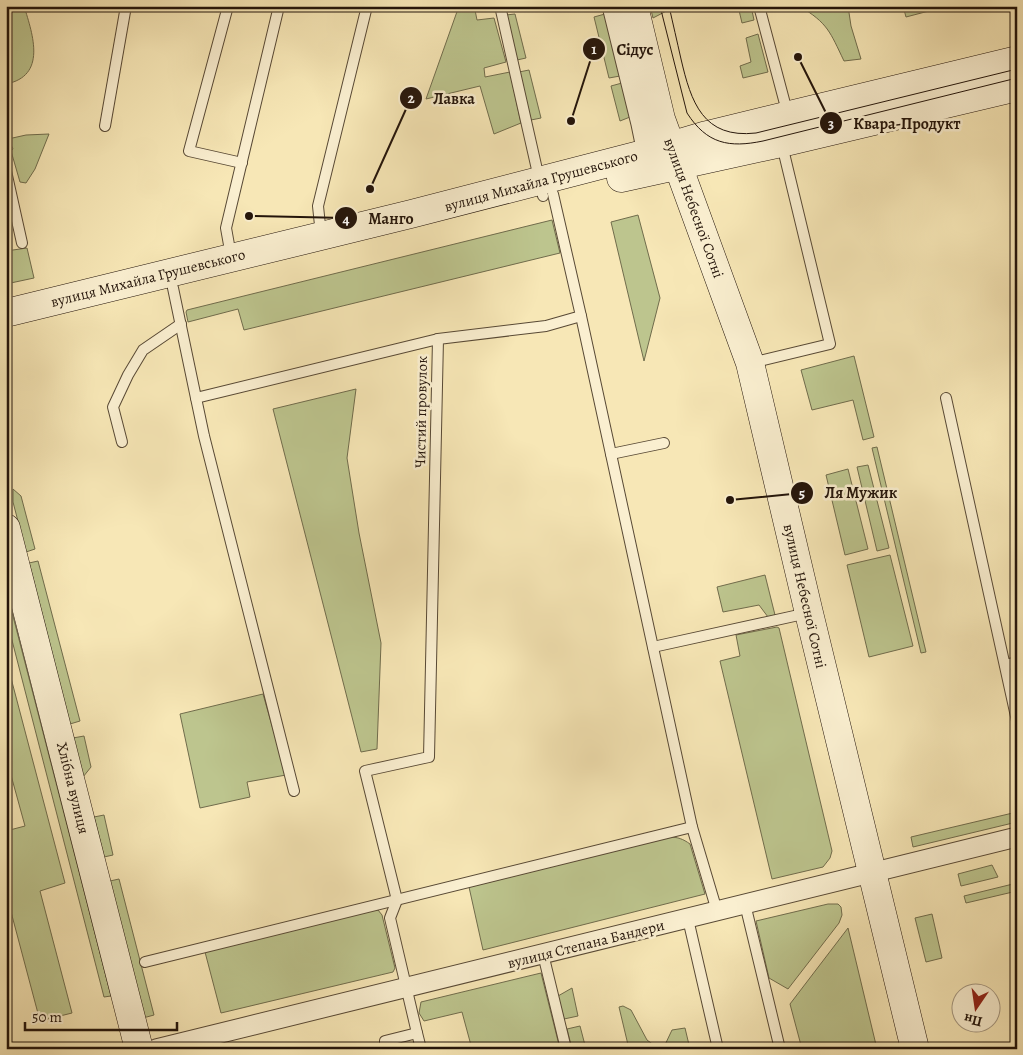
<svg xmlns="http://www.w3.org/2000/svg" width="1023" height="1055" viewBox="0 0 1023 1055" font-family="Alegreya,serif">
  <rect width="100%" height="100%" fill="#f7e7b6"/>
  <filter id="stains"><feTurbulence type="fractalNoise" baseFrequency=".004" numOctaves="4"/><feColorMatrix values="0 0 0 0 .2 0 0 0 0 .09 0 0 0 0 .02 0 0 0 .5 -.17"/></filter>
  <radialGradient id="worn" r=".72"><stop offset=".6" stop-color="#630" stop-opacity="0"/><stop offset="1" stop-color="#630" stop-opacity=".3"/></radialGradient>
  <g fill="#bdc58e" stroke="#706c4c">
    <path d="M6,6H24C33,35 47,76 6,84Z"/>
    <polygon points="459,6 492,6 475,10 477,20 494,18 506,62 484,68 485,77 510,72 521,123 494,134 480,86 426,99"/>
    <polygon points="650,6 676,6 653,18"/>
    <polygon points="738,6 751,6 754,20 742,23"/>
    <path d="M799,6H848L851,26L861,59L844,61C830,32 828,23 799,6Z"/>
    <polygon points="903,6 948,6 906,17"/>
    <polygon points="515,14 526,58 517,60 506,15"/>
    <polygon points="605,14 620,76 609,78 594,17"/>
    <polygon points="758,34 768,72 743,78 740,66 751,62 746,38"/>
    <polygon points="529,70 541,118 531,120 519,72"/>
    <polygon points="622,83 630,117 620,121 611,86"/>
    <polygon points="49,134 35,169 26,183 20,182 11,151 13,149 8,139 26,135"/>
    <polygon points="638,215 660,298 644,361 611,222"/>
    <polygon points="552,220 560,253 244,330 238,309 188,322 186,312 187,310"/>
    <polygon points="27,248 34,278 6,284 6,251"/>
    <polygon points="854,356 874,437 863,440 853,400 812,410 801,370"/>
    <polygon points="356,389 347,458 359,533 381,643 377,749 361,752 273,409"/>
    <polygon points="877,447 926,652 921,653 872,448"/>
    <polygon points="868,465 889,548 877,551 857,467"/>
    <polygon points="848,469 868,549 845,555 826,475"/>
    <polygon points="13,489 21,496 35,549 26,552 13,502"/>
    <polygon points="890,555 913,646 869,657 847,565"/>
    <polygon points="38,561 80,721 70,724 29,563"/>
    <polygon points="765,575 775,615 768,617 759,605 723,612 717,587"/>
    <polygon points="6,589 111,996 104,997 6,617"/>
    <polygon points="777,627 779,628 832,851 830,858 823,867 772,879 720,661 740,656 736,635"/>
    <polygon points="6,659 65,883 40,891 72,1013 40,1021 6,893 6,831 25,826 6,757"/>
    <polygon points="263,694 286,775 247,782 250,797 200,808 180,714"/>
    <polygon points="84,736 91,767 83,777 73,738"/>
    <polygon points="1017,812 1017,822 913,847 911,837"/>
    <polygon points="104,815 113,855 104,857 94,817"/>
    <path d="M669,837C678,837 683,839 690,844L705,894L483,950L469,887Z"/>
    <polygon points="992,865 998,877 961,886 958,874"/>
    <polygon points="119,879 154,1015 143,1018 110,881"/>
    <polygon points="1017,883 1017,891 966,903 964,896"/>
    <polygon points="828,904 838,904 841,907 842,915 839,923 788,989 769,978 756,921"/>
    <polygon points="374,910 378,910 382,915 395,968 393,972 221,1013 205,952"/>
    <polygon points="932,914 942,958 926,962 915,918"/>
    <polygon points="848,928 877,1049 802,1049 790,1004"/>
    <polygon points="541,973 560,1049 472,1049 462,1012 424,1021 419,1013 421,1002"/>
    <polygon points="572,988 578,1016 564,1019 558,996"/>
    <polygon points="623,1006 631,1010 647,1040 659,1049 629,1049 619,1007"/>
    <polygon points="580,1026 586,1049 572,1049 567,1029"/>
    <polygon points="685,1028 690,1049 663,1049 672,1030"/>
  </g>
  <g fill="none" stroke-linecap="round" stroke-linejoin="round">
    <defs>
      <g id="lane">
        <polyline points="228,6 189,151 242,163"/>
        <polyline points="500,6 543,196"/>
        <polyline points="759,6 788,115"/>
        <polyline points="105,126 126,6"/>
        <polyline points="6,171 22,243"/>
        <polyline points="321,235 318,206 367,6"/>
        <polyline points="231,256 226,228 279,6"/>
        <polyline points="173,288 196,398 438,339"/>
        <polyline points="581,316 692,827 717,911"/>
        <polyline points="751,363 830,344 782,145"/>
        <polyline points="196,398 204,436 294,791"/>
        <polyline points="946,398 1017,721"/>
        <polyline points="122,442 113,407 128,375 143,350 181,324"/>
        <polyline points="611,454 664,443"/>
        <polyline points="653,647 808,613"/>
        <polyline points="1005,665 1017,662"/>
        <polyline points="745,904 780,1049"/>
        <polyline points="688,919 718,1049"/>
        <polyline points="543,954 566,1049"/>
        <polyline points="145,962 692,827"/>
        <polyline points="417,1033 421,1049"/>
        <polyline points="385,1049 385,1041 417,1033 390,918 397,900 365,771 429,757 438,339 546,326 581,316 553,194"/>
      </g>
      <g id="street">
        <polyline points="612,6 641,124 647,153"/>
        <polyline points="156,1049 1017,837"/>
      </g>
      <g id="secondary">
        <polyline points="634,6 661,119 750,363 809,613 915,1049"/>
        <polyline points="621,178 781,143 1017,87"/>
        <polyline points="6,313 411,214 647,153 707,135 1017,60"/>
        <polyline points="6,528 139,1049"/>
      </g>
    </defs>
    <use href="#lane" stroke="#584935" stroke-width="12"/>
    <use href="#street" stroke="#584935" stroke-width="21"/>
    <use href="#secondary" stroke="#23140a" stroke-width="29"/>
    <use href="#lane" stroke="#faefd0" stroke-width="10"/>
    <use href="#street" stroke="#faefd0" stroke-width="19"/>
    <use href="#secondary" stroke="#faefd0" stroke-width="28"/>
    <g stroke="#23140a" stroke-width="1">
      <path d="M660,6L687,113C707,144 729,148 763,141L1017,78"/>
      <path d="M669,6C673,24 677,41 681,59C691,102 703,139 756,133L1017,69"/>
    </g>
  </g>
  <g text-anchor="middle" stroke-width="5" stroke-linejoin="round" paint-order="stroke">
    <g font-size="15" fill="#23140a" stroke="#faefd0">
      <text transform="translate(541 181) rotate(-15)" y="5">вулиця Михайла Грушевського</text>
      <text transform="translate(694 208) rotate(70)" y="5">вулиця Небесної Сотні</text>
      <text transform="translate(148 278) rotate(-14)" y="5">вулиця Михайла Грушевського</text>
      <text transform="translate(421 412) rotate(-89)" y="5">Чистий провулок</text>
      <text transform="translate(805 596) rotate(77)" y="5">вулиця Небесної Сотні</text>
      <text transform="translate(73 788) rotate(76)" y="5">Хлібна вулиця</text>
      <text transform="translate(586 944) rotate(-14)" y="5">вулиця Степана Бандери</text>
    </g>
  </g>
  <path fill="none" stroke="#23140a" stroke-width="2" d="M571 121L594 49M370 189L411 98M798 57L831 123M249 216L346 218M730 500L802 493"/>
  <g fill="#23140a" stroke="#faefd0" stroke-width="2">
    <circle cx="571" cy="121" r="5"/>
    <circle cx="370" cy="189" r="5"/>
    <circle cx="798" cy="57" r="5"/>
    <circle cx="249" cy="216" r="5"/>
    <circle cx="730" cy="500" r="5"/>
    <circle cx="594" cy="49" r="12"/>
    <circle cx="411" cy="98" r="12"/>
    <circle cx="831" cy="123" r="12"/>
    <circle cx="346" cy="218" r="12"/>
    <circle cx="802" cy="493" r="12"/>
  </g>
  <g font-size="15" text-anchor="middle" font-weight="bold" fill="#fff">
    <text x="594" y="54">1</text>
    <text x="411" y="103">2</text>
    <text x="831" y="129">3</text>
    <text x="346" y="224">4</text>
    <text x="802" y="498">5</text>
  </g>
  <g font-size="16" text-anchor="middle" font-weight="bold" fill="#23140a" stroke="#faefd0" stroke-width="5" stroke-linejoin="round" paint-order="stroke">
    <text x="635" y="55">Сідус</text>
    <text x="454" y="104">Лавка</text>
    <text x="907" y="129">Квара-Продукт</text>
    <text x="391" y="224">Манго</text>
    <text x="861" y="498">Ля Мужик</text>
  </g>
  <rect width="1023" height="1055" fill="none" stroke="#f7e7b6" stroke-width="25"/>
  <rect x="8" y="8" width="1008" height="1040" fill="none" stroke="#23140a" stroke-width="2.5"/>
  <rect x="12" y="12" width="998" height="1030" fill="none" stroke="#23140a"/>
  <g transform="translate(976 1008) rotate(193)"><circle r="24" fill="#faefd0" stroke="#a49781"/>
  <path d="M0-4L9 19L0 12L-9 19Z" fill="#8f2418"/>
  <text y="-8" font-size="14" font-weight="bold" text-anchor="middle" fill="#23140a">Пн</text>
  </g>
  <path d="M25 1022v8h152v-8" fill="none" stroke="#23140a" stroke-width="2.5"/>
  <text x="32" y="1022" font-size="15" fill="#23140a" stroke="#faefd0" stroke-width="4" paint-order="stroke">50 m</text>
  <rect width="100%" height="100%" filter="url(#stains)"/>
  <rect width="100%" height="100%" fill="url(#worn)"/>
</svg>
